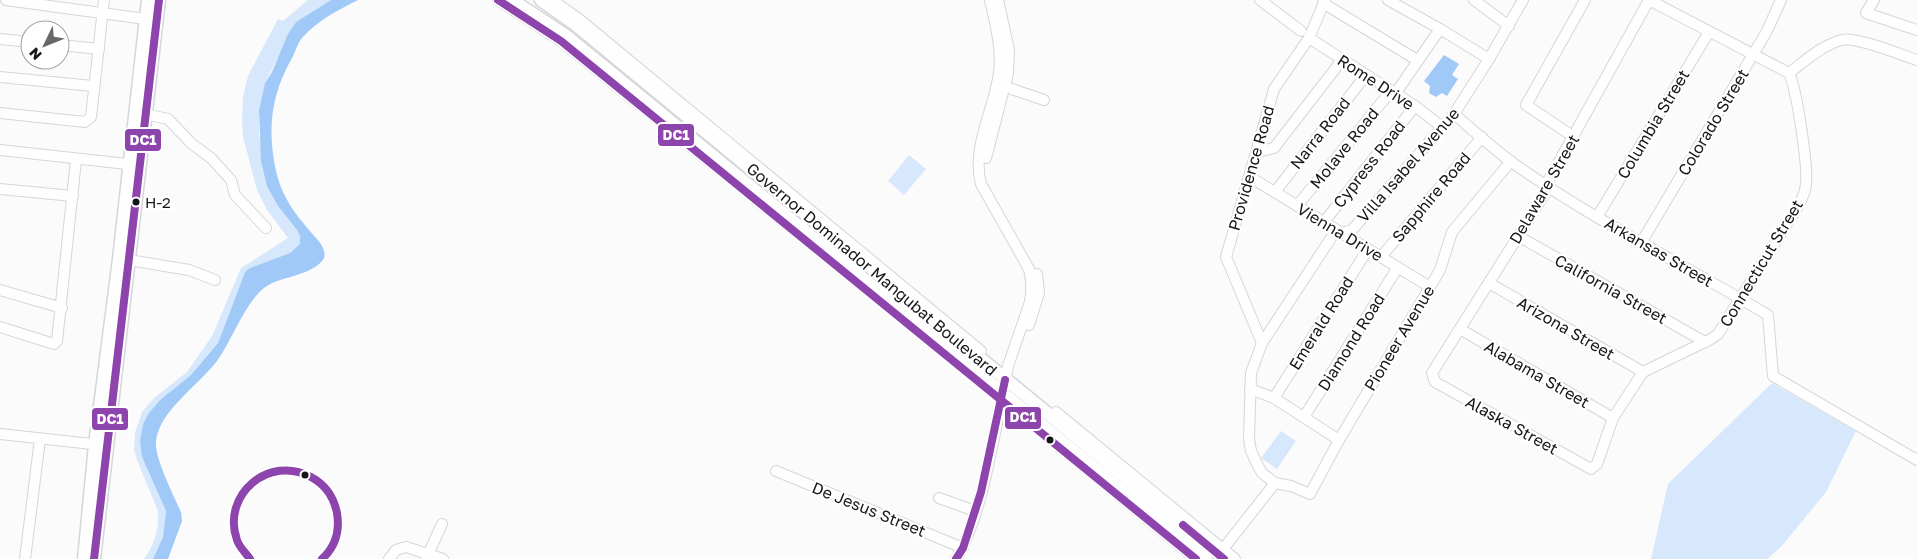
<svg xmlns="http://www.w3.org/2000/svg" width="1917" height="559" viewBox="0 0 1917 559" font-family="'Golos Text',sans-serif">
  <rect width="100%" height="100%" fill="#fbfbfc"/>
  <g fill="#d7e8fc">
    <path d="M308,0H331L296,22L265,83L259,110V137L278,206L297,230L300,236V244L290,253L250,268L245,272L218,343L191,375L160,400L148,414L143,424L141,434L142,457L166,511L163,537L153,559H144C155,544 159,529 158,511L137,460L134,450L135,433L142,412L154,398L187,372L212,336L241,268L288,238L267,210L257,190L243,137L242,118L243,97L248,76L278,19L283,21Z"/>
    <polygon points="909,155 926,169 904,195 888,181"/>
    <polygon points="1772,383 1856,431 1826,492 1781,547 1767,559 1651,559 1668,484"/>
    <polygon points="1281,431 1296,441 1277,469 1261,458"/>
  </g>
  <g fill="#a0c9f8">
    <path d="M331,0H358C338,10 318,20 302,38C297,44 296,51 292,58C271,95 267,129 276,171C280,190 291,209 304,224C309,231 316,237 321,244C323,248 326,254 324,258C314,276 279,276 264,288C245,303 232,340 217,361C200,384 159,411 156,441C154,457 174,496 181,512L182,521L168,559H153L163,537L166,511L142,457L140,441L143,424L148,414L160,400L191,375L218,343L245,272L250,268L290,253L300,244V236L297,230L278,206L267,186L261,161L259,110L265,83L272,72L288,34L296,22Z"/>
    <polygon points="1444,55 1459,64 1452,75 1458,79 1447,96 1442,93 1436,97 1429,93 1430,86 1424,81"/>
  </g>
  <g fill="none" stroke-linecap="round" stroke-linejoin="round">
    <defs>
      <g id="minor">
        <polyline points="6,0 153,20"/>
        <polyline points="498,0 561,41 865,288"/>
        <polyline points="552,0 579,19 981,351"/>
        <polyline points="1260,0 1301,31"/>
        <polyline points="1388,0 1440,29 1489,59"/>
        <polyline points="1474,0 1509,26"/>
        <path d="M1649,0L1789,73C1797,90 1808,166 1806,184C1805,196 1798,206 1792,216L1718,334L1711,339L1643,372L1613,418L1597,464L1591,469L1435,382L1432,373L1544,195L1546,185Z"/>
        <polyline points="1874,0 1866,13 1917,30"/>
        <polyline points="1323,3 1417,60"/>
        <polyline points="1309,38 1415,106 1442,127"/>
        <polyline points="0,39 30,42"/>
        <polyline points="60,45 99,49"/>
        <path d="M1789,73C1805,61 1822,45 1842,40C1855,36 1902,55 1917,60"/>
        <polyline points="0,77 93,86"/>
        <polyline points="1000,85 1044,100"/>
        <polyline points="1395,94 1440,29"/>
        <polyline points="0,113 85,122 91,117 104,0"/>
        <polyline points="145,114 168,119 192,144 211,158 231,180 235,195 266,228"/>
        <path d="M1454,114C1473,130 1492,148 1513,163C1593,220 1683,264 1768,315L1773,376L1917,460"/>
        <polyline points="1574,137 1526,105 1585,0"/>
        <polyline points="0,150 136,165"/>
        <polyline points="1257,152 1274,148 1342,60"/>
        <polyline points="986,158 1008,73 1009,50 998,0"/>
        <polyline points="1511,161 1452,232 1440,270 1339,440 1310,494 1291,486 1275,483 1262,473 1258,466 1251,451 1249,439 1251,373 1262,343 1333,235 1352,230 1454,114 1489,59 1523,0"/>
        <polyline points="1250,177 1430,287"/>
        <polyline points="0,189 73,196"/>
        <polyline points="1275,192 1366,75"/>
        <polyline points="1297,206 1391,91"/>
        <polyline points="1597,217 1709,32"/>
        <polyline points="1324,222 1415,106"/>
        <polyline points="1518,236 1705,342"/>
        <polyline points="1641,243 1767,31 1781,0"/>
        <polyline points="1381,257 1482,137"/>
        <polyline points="123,259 189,270 215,280"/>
        <polyline points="1489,283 1643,372"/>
        <polyline points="0,290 62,308"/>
        <polyline points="1029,325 1039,293 1037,274"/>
        <polyline points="0,327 54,344 57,341 76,160"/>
        <polyline points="1460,329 1613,418"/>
        <polyline points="1262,343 1226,257 1274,89 1309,38 1325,0"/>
        <polyline points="1250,389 1274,398 1339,440"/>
        <polyline points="1274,398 1368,249"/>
        <polyline points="1056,412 1235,559"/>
        <polyline points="1304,417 1398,267"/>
        <polyline points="1033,425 1196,559"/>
        <polyline points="0,434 101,445"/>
        <polyline points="776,471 963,548"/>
        <polyline points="939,498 975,511"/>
        <polyline points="1220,553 1275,483"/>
        <polyline points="25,559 40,439"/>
        <polyline points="389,559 396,550 406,547 443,559"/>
        <polyline points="426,559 442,524"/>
        <path d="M956,559C982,516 992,444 1003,394L1008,366L1030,302C1032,290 1032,281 1029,269L981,184C971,147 995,108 999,72C1002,47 995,23 990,0"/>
      </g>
      <g id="major">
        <polyline points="512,0 565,35 1206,559"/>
        <polyline points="541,0 575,24 1224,559"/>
        <polyline points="84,559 95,445 119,259 148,0"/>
        <polyline points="94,559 159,0"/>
      </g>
    </defs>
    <use href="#minor" stroke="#d5d6d8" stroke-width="12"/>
    <use href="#major" stroke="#d5d6d8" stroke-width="15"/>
    <use href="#minor" stroke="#fefeff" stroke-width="10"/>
    <use href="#major" stroke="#fefeff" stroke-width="12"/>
    <defs>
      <g id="bus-1">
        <polyline points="498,0 561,41 1196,559"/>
        <polyline points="1183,525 1224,559"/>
        <polyline points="94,559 159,0"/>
        <path d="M250,559C246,553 239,547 237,540C221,495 269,454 311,477C326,485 334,498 337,513C340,531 335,547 322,559"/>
        <polyline points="956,559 963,548 981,492 1005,380"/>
      </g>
    </defs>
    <use href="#bus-1" stroke="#fff" stroke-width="11"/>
    <use href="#bus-1" stroke="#8e44ad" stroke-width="8"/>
  </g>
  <g fill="#14171a" stroke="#fff" stroke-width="2">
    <circle cx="136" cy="202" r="4.5"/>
    <circle cx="1050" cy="440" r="4.5"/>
    <circle cx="305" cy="475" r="4.5"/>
  </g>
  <g text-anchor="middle" stroke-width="4.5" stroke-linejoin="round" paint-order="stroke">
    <g font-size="15" fill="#14171a" stroke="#fff" text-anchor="start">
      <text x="145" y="208">H-2</text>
    </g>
    <g font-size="16" fill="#14171a" stroke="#fff">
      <text transform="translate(1376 82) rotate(33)" y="6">Rome Drive</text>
      <text transform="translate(1713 122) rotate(-59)" y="6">Colorado Street</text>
      <text transform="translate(1653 124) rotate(-59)" y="6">Columbia Street</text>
      <text transform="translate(1320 133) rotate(-52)" y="6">Narra Road</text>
      <text transform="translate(1344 148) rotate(-51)" y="6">Molave Road</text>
      <text transform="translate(1369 164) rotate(-52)" y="6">Cypress Road</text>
      <text transform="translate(1408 165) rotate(-49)" y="6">Villa Isabel Avenue</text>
      <text transform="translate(1251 168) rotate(-74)" y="6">Providence Road</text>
      <text transform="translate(1544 189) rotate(-60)" y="6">Delaware Street</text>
      <text transform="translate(1431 197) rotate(-50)" y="6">Sapphire Road</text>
      <text transform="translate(1340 232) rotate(31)" y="6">Vienna Drive</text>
      <text transform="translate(1659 252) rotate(30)" y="6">Arkansas Street</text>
      <text transform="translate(1761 263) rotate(-59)" y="6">Connecticut Street</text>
      <text transform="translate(872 269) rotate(40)" y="6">Governor Dominador Mangubat Boulevard</text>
      <text transform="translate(1611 289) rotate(29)" y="6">California Street</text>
      <text transform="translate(1321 323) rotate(-58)" y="6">Emerald Road</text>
      <text transform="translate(1566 328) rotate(30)" y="6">Arizona Street</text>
      <text transform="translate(1399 338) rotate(-59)" y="6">Pioneer Avenue</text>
      <text transform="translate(1351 342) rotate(-58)" y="6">Diamond Road</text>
      <text transform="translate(1537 374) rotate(30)" y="6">Alabama Street</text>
      <text transform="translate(1512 425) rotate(29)" y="6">Alaska Street</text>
      <text transform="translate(869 509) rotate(22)" y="6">De Jesus Street</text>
    </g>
  </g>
  <g stroke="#fff" stroke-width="2">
    <rect x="657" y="123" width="38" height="24" rx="5" fill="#8e44ad"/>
    <rect x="124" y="128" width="38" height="24" rx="5" fill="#8e44ad"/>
    <rect x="1004" y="406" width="38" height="24" rx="5" fill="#8e44ad"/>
    <rect x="91" y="407" width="38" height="24" rx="5" fill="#8e44ad"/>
  </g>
  <g font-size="14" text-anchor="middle" font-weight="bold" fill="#fff">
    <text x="676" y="140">DC1</text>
    <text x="143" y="145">DC1</text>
    <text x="1023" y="422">DC1</text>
    <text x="110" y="424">DC1</text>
  </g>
  <g transform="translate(45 45) rotate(227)"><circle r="24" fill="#ffffff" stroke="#a1a2a3"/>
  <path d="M0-4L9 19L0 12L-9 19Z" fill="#656769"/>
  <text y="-8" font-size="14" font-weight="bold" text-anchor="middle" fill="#14171a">N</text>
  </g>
</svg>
